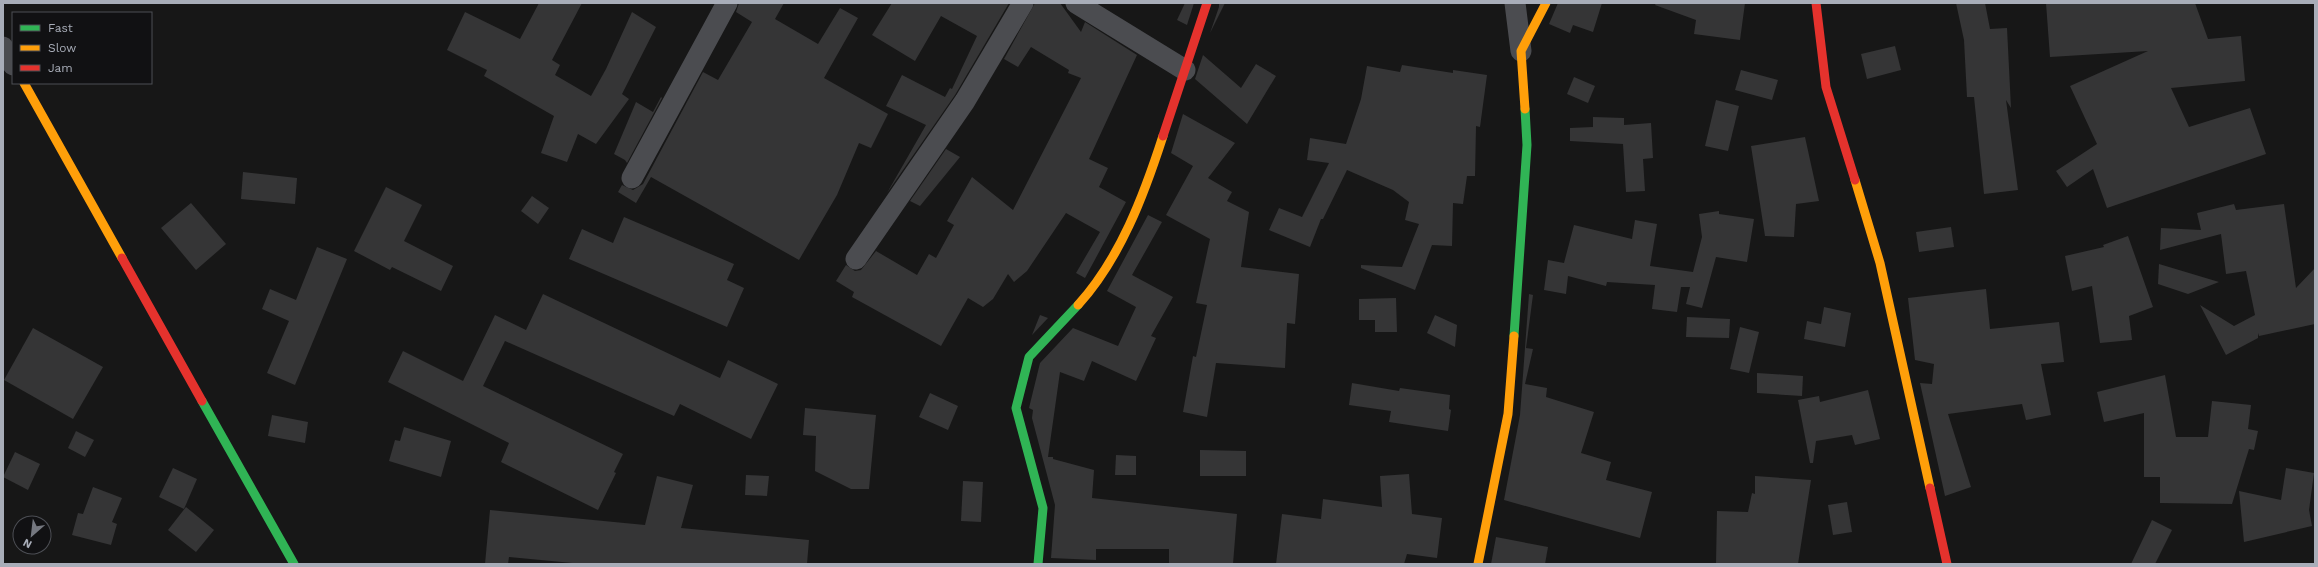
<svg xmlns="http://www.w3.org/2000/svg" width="2318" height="567" viewBox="0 0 2318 567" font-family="'Work Sans',sans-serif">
  <rect width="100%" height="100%" fill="#171717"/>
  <g fill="#353536">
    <polygon points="539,3 582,3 552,60 560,65 555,75 591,96 606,69 632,12 656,27 622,94 629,99 596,144 578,134 567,162 541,153 554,116 484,76 487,70 447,50 465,12 520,39"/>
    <polygon points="739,3 784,3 775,19 818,44 840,8 858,18 824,78 888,114 871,148 859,143 837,195 799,260 651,177 636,203 618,192 622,185 633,190 643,184 703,72 718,80 752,22 736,12"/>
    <polygon points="892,3 1009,3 955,95 887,193 926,125 886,106 902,75 945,97 950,88 952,89 977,36 941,16 915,61 872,35"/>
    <polygon points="1035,3 1060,3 1081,32 1085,22 1137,55 1089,159 1108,168 1099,187 1126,202 1085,278 1076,273 1100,232 1066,213 1027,271 1014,282 1008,274 993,299 983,307 968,298 941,346 852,297 854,292 836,281 846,265 855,271 861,270 876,251 917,275 929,254 936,258 954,225 947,221 972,177 1013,210 1081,78 1068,73 1069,70 1031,47 1018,67 1004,59"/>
    <polygon points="1185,3 1194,3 1187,25 1177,20"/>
    <polygon points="1219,3 1225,3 1210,33 1219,7"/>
    <polygon points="1558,3 1602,3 1593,32 1573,25 1570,33 1549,24"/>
    <polygon points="1656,3 1745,3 1740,40 1694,34 1696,20 1655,5"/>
    <polygon points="1956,3 1985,3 1990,29 2007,28 2011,108 2006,100 2018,190 1984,194 1974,97 1967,97 1964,40"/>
    <polygon points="2046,3 2195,3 2208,39 2241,36 2245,81 2171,88 2189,127 2250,108 2266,154 2107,208 2093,169 2067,187 2056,171 2097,144 2070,86 2148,51 2050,57"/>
    <polygon points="1895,46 1901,70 1867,79 1861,54"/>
    <polygon points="1203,55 1241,88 1256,64 1276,76 1247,124 1195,79"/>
    <polygon points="1402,65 1453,73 1453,70 1487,75 1480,127 1476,126 1475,176 1467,176 1463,204 1453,203 1452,246 1432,245 1415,290 1361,268 1361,265 1402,267 1419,224 1405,220 1409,202 1393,190 1347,170 1323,219 1321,219 1310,247 1269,230 1279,208 1302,217 1329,163 1307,160 1310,138 1346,144 1361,99 1367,66 1400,72"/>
    <polygon points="1741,70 1778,80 1772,100 1735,90"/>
    <polygon points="1574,77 1595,86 1588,103 1567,94"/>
    <polygon points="661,97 662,98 627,163 625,160 614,154 636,102 653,112"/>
    <polygon points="1716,100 1739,106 1728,151 1705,146"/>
    <polygon points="1183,114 1235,143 1208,178 1232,192 1227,201 1249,212 1241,267 1299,274 1295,324 1287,323 1285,368 1216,363 1207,417 1183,412 1193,356 1196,357 1207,305 1196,303 1210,239 1166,215 1193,166 1171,153"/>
    <polygon points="1593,117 1624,118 1624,125 1651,123 1653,158 1643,159 1645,191 1626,192 1623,144 1570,141 1570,128 1593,127"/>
    <polygon points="1805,137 1819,201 1796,204 1794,237 1765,236 1751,146"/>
    <polygon points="946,149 960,157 920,206 910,201"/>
    <polygon points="243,172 297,178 295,204 241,199"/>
    <polygon points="386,187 422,205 404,241 453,266 441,291 392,267 390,270 354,251"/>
    <polygon points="532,196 549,208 538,224 521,211"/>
    <polygon points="191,203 226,244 196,270 161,228"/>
    <polygon points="2234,204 2236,210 2284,204 2296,288 2315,268 2315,324 2259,336 2258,333 2258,338 2226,355 2200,305 2234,326 2255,315 2246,271 2226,274 2221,234 2160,250 2161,228 2201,230 2197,213"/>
    <polygon points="1719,211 1719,214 1754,219 1747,262 1716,257 1702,308 1686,304 1690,287 1681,287 1677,312 1652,309 1655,285 1607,282 1606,286 1568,276 1566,294 1544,290 1548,260 1564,263 1574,225 1632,239 1635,220 1657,224 1650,266 1693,272 1702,237 1699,214"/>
    <polygon points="1148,215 1162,222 1132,275 1173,297 1151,336 1156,338 1136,381 1092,361 1084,381 1060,372 1048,457 1053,457 1053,459 1094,470 1092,498 1237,514 1233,564 1169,564 1169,549 1096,549 1096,560 1051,558 1055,505 1032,418 1033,410 1029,408 1040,363 1073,328 1118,346 1136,307 1107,291"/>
    <polygon points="624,217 734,264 727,280 744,288 727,327 569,259 582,229 613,243"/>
    <polygon points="1951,227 1954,247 1919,252 1916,232"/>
    <polygon points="2128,236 2153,307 2129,316 2132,340 2100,343 2092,286 2072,291 2065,256 2104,247 2103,245"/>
    <polygon points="317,247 347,259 295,385 267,373 289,321 262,309 270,289 296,300"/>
    <polygon points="2159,264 2219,282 2188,294 2158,284"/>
    <polygon points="1986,289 1990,329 2059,322 2064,362 2041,364 2051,415 2026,420 2022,404 1948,414 1971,487 1945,496 1920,383 1932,384 1934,364 1915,360 1908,298"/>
    <polygon points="543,294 720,378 728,360 778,384 751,439 680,404 674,416 505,341 483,386 623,454 614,472 616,473 598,510 501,462 509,443 388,382 403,351 463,381 495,315 526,330"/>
    <polygon points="1529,294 1533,295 1526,348 1533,349 1525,384 1547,388 1546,397 1594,412 1581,453 1611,462 1606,480 1652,492 1640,538 1504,500 1520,415"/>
    <polygon points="1396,298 1397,332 1375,332 1375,320 1359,320 1359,299"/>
    <polygon points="1824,307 1851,313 1845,347 1804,339 1807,321 1821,324"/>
    <polygon points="1040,315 1048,318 1032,335"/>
    <polygon points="1435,315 1457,325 1455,347 1427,333"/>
    <polygon points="1687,317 1730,319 1729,338 1686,337"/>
    <polygon points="1740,327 1759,332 1749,373 1730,369"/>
    <polygon points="33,328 103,367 73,419 4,380"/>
    <polygon points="1757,373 1803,376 1802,396 1757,393"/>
    <polygon points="2165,375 2176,437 2208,437 2212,401 2251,405 2248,429 2258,431 2254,450 2249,449 2232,504 2160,503 2160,477 2144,477 2144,413 2104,422 2097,392"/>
    <polygon points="1352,383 1399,391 1400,388 1450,395 1449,409 1451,410 1448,431 1389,422 1391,411 1349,405"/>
    <polygon points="1868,390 1880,439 1855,445 1852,435 1816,441 1813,463 1810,463 1798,400 1819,396 1820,402"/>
    <polygon points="930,393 958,406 948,430 919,417"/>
    <polygon points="805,408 876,415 869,489 851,489 815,471 816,436 803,435"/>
    <polygon points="272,415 308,422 305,443 268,436"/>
    <polygon points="404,427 451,441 441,477 389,461 395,440 400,441"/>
    <polygon points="76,431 94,440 85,457 68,448"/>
    <polygon points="1200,450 1246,451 1246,476 1200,476"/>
    <polygon points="15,452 40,464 28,490 3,477"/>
    <polygon points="1116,455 1136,456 1136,475 1115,475"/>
    <polygon points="173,468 197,479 184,509 159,497"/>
    <polygon points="2286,468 2314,473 2309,510 2312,526 2244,542 2239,491 2281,500"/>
    <polygon points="1409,474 1412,514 1442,518 1437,558 1407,554 1404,564 1276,564 1282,514 1321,519 1323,499 1382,507 1380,476"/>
    <polygon points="746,475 769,476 767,496 745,495"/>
    <polygon points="657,476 693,485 681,528 809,540 807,564 583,564 509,557 508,564 485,564 490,510 645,525"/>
    <polygon points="1755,476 1811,480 1798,564 1716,564 1717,511 1748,512 1752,493 1755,494"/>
    <polygon points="963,481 983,482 981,522 961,521"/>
    <polygon points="93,487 122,498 112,522 117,524 111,545 72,535 78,513 83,514"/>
    <polygon points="1847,502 1852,532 1833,535 1828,505"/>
    <polygon points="186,507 214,530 196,552 168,530"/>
    <polygon points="2152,520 2172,530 2155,564 2131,564"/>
    <polygon points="1496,537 1548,547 1545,564 1491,564"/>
  </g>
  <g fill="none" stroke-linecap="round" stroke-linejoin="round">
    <g stroke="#4b4c50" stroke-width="21">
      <polyline points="1076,3 1185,70"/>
      <polyline points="1515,3 1521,51"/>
      <polyline points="3,47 13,65"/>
      <polyline points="632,178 727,3"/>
      <polyline points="856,259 965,101 1023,3"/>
    </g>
    <g stroke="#30b455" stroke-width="9">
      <polyline points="1514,336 1527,145 1525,109"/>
      <polyline points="202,401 294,564"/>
      <polyline points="1038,564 1043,508 1016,408 1029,357 1078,305"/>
    </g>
    <g stroke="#ff9f0a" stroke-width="9">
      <polyline points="24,83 122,258"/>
      <polyline points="1525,109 1521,51 1546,3"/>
      <polyline points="1855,180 1880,263 1930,488"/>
      <path d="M1078,305C1120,259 1144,195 1163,136"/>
      <polyline points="1478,564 1508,414 1514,336"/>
    </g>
    <g stroke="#e5322d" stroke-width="9">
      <polyline points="1816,3 1826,87 1855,180"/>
      <polyline points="1163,136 1207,3"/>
      <polyline points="122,258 202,401"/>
      <polyline points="1930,488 1947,564"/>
    </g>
  </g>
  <rect width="2318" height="567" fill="none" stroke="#a8adb8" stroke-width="8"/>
  <rect x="12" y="12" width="140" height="72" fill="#111113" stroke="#4d4f55"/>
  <rect x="20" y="25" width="20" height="6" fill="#30b455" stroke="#4d4f55"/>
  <text x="48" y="32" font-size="12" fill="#a8adb8">Fast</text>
  <rect x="20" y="45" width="20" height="6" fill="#ff9f0a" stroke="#4d4f55"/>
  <text x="48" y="52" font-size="12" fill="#a8adb8">Slow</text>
  <rect x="20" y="65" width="20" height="6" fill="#e5322d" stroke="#4d4f55"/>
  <text x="48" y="72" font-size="12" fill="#a8adb8">Jam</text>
  <g transform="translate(32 535) rotate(208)"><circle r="19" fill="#111113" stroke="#4d4f55"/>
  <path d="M0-3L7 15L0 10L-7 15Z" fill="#757880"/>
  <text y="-6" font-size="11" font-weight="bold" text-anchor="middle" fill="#a8adb8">N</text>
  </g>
</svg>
